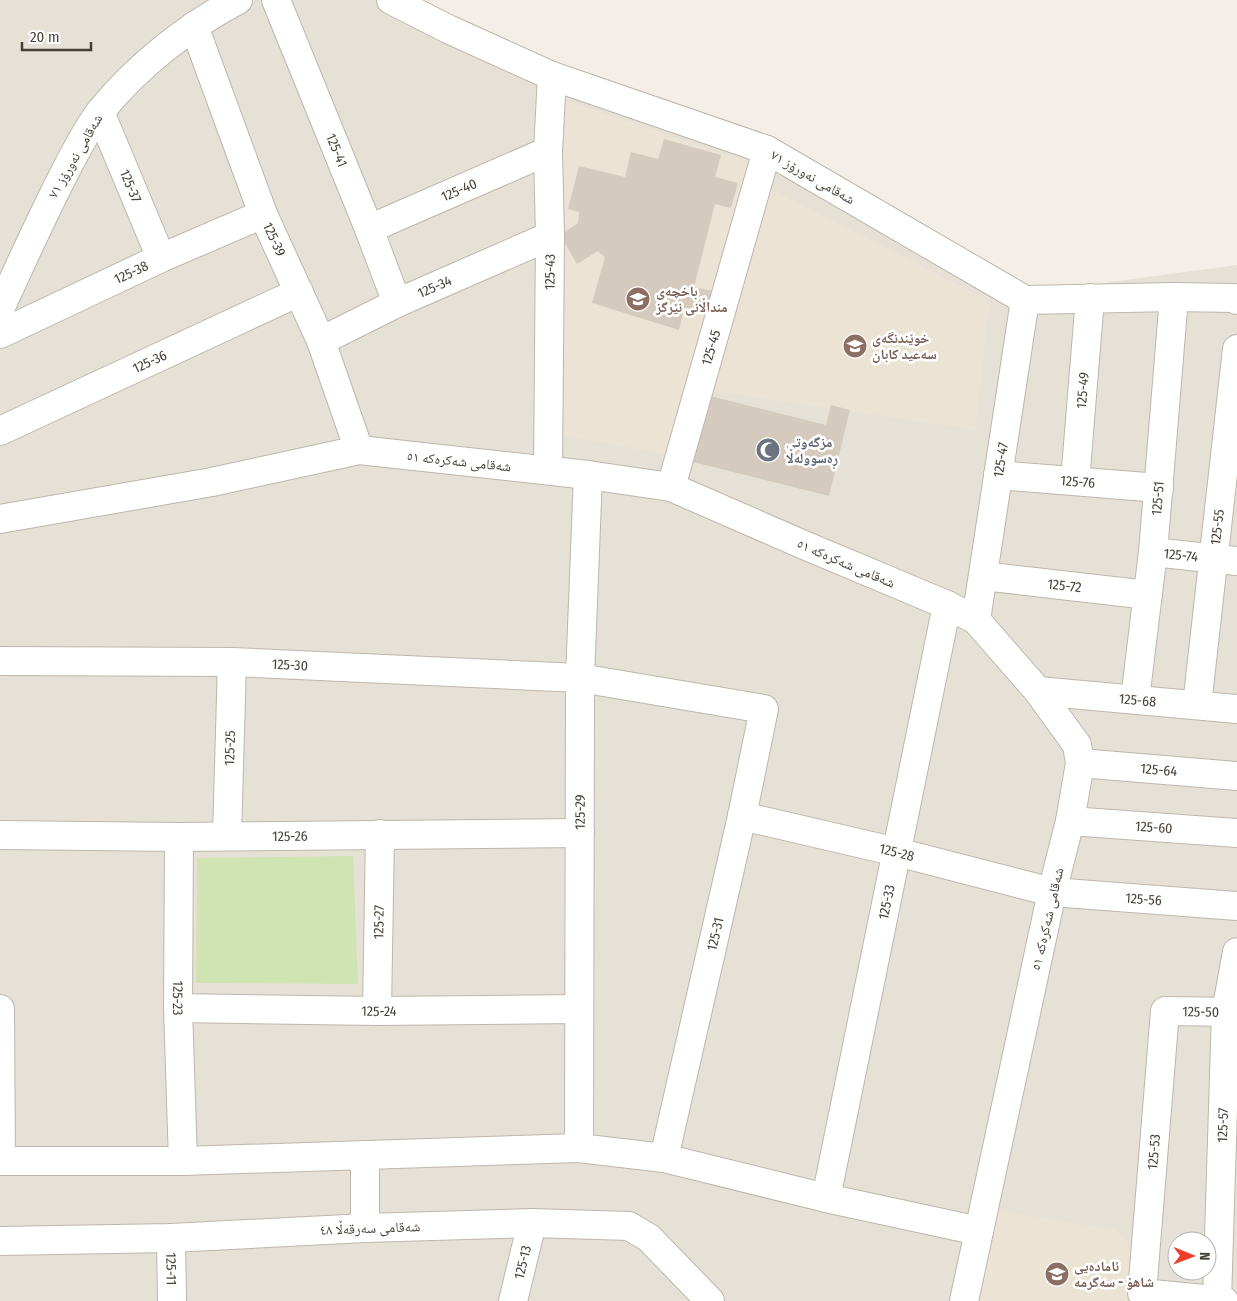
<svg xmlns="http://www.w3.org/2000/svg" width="1237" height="1301" viewBox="0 0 1237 1301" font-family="'Fira Sans Condensed','Noto Naskh Arabic',sans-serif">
  <rect width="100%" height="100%" fill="#f3efe8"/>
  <path fill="#e6e1d6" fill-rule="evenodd" d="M0,0H403L767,150L1014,295L1237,265V1301H0ZM1177,1241H1207V1271H1177Z"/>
  <g fill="#ebe3d3">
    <polygon points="562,99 753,164 673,456 558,434"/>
    <polygon points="769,188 990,301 975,430 713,391"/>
    <polygon points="997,1210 1116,1230 1132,1247 1127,1301 980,1301"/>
  </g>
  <polygon fill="#d0e4b3" points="353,856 358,984 196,983 197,858"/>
  <g fill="#d4cbbe">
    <polygon points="664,139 721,155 715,177 738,183 731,208 715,204 694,287 713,291 707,315 684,309 679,330 592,303 605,257 598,251 577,264 560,235 578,223 579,212 568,209 579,166 625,177 631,152 658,159"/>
    <polygon points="710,396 826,425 831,405 850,410 829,496 693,462"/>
  </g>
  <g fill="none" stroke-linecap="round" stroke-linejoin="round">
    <defs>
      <g id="minor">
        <path id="s1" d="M276,0L369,229L397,303"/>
        <polyline points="391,0 448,29 552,76 767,150 1025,300 1174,297 1234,298 1237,300"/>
        <path id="s2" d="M194,26L263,214L321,341L359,450"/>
        <path id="s3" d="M100,112L161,258"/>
        <path id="s4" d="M369,229L548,151"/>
        <path d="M0,309C22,261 43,214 67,168C77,149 87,129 100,112C137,66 187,27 238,0"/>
        <path id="s5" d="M0,334L161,258L263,214"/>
        <path id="s6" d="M321,341L397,303L550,236"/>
        <path id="s7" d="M0,431L299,292"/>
        <path id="s8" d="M548,470L550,236L548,151L552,76"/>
        <path id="s9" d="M998,475L1159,488"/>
        <path id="s10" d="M1075,481L1090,298"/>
        <path id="s11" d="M671,487L767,150"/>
        <polyline points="0,519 212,482 359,450 588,475 671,487 804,545 947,605 976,620 1038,691 1077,745 1080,763 1070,821 1052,892 964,1301"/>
        <path id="s12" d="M1153,552L1237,561"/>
        <path id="s13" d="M983,576L1148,595"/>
        <path id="s14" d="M976,620L1025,300"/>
        <path id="s15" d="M0,661L232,662L580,678L764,709L742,816L664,1158"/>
        <path id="s16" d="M1038,691L1237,709"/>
        <path id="s17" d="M1135,699L1153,552L1174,297"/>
        <path id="s18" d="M1197,705L1237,349"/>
        <path id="s19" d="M1080,763L1237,776"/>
        <path id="s20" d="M742,816L897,852L1052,892L1237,906"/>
        <path id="s21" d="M1070,821L1237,833"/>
        <path id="s22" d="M0,835L179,837L580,833"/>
        <path id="s23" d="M227,836L232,662"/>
        <path id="s24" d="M179,837L178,1008L183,1161"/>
        <path id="s25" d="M178,1008L377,1011L579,1009"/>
        <polyline points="0,1009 1,1161"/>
        <path id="s26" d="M377,1011L380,834"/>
        <path id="s27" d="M579,1148L580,678L588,475"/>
        <polyline points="0,1161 183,1161 579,1148 664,1158 826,1198 979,1231"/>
        <path id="s28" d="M826,1198L947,605"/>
        <polyline points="365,1228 365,1155"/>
        <path id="s29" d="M171,1238L172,1301"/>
        <polyline points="0,1241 171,1238 365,1228 532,1223 629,1226 649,1238 710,1301"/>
        <path id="s30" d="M1217,1300L1226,1012L1237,952"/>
        <path id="s31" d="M513,1301L532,1223"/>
        <path id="s32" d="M1224,1301L1142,1293L1165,1011L1237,1012"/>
      </g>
    </defs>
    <use href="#minor" stroke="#beb6ab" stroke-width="30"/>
    <use href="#minor" stroke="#fff" stroke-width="28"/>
  </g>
  <defs>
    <symbol id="school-disc" viewBox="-11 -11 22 22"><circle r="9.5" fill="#8d6e63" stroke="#fff"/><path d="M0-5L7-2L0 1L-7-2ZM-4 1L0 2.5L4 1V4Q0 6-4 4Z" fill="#fff"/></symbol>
    <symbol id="mosque-disc" viewBox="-11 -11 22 22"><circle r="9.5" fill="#6b7280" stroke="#fff"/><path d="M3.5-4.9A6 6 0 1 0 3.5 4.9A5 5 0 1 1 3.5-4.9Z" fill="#fff"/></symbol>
  </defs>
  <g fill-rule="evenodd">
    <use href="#school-disc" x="624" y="285" width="28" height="28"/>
    <use href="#school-disc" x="841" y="332" width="28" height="28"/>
    <use href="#mosque-disc" x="754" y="436" width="28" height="28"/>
    <use href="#school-disc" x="1043" y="1260" width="28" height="28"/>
  </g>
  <g text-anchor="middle" stroke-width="5" stroke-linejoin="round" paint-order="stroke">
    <g font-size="14" fill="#463f37" stroke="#fff">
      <text dy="5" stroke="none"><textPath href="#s1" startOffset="162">125-41</textPath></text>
      <text transform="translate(75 156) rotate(-60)" y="5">شەقامی نەورۆز ٧١</text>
      <text transform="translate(813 177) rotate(30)" y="5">شەقامی نەورۆز ٧١</text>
      <text dy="5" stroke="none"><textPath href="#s3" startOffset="80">125-37</textPath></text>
      <text dy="5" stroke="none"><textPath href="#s4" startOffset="98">125-40</textPath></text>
      <text dy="5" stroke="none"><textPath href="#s2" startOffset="228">125-39</textPath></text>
      <text dy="5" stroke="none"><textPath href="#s5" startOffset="145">125-38</textPath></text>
      <text dy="5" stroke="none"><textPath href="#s8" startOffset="198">125-43</textPath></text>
      <text dy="5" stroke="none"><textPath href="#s6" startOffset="126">125-34</textPath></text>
      <text dy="5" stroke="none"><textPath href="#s11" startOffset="145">125-45</textPath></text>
      <text dy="5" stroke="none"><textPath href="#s7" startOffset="165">125-36</textPath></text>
      <text dy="5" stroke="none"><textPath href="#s10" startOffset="91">125-49</textPath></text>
      <text dy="5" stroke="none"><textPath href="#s14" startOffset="162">125-47</textPath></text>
      <text transform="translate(459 461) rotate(6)" y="5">شەقامی شەکرەکە ٥١</text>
      <text dy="5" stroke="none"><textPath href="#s9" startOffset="80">125-76</textPath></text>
      <text dy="5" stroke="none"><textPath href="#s17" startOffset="202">125-51</textPath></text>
      <text dy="5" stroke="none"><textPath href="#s18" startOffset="179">125-55</textPath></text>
      <text dy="5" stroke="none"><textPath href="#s12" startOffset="28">125-74</textPath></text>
      <text transform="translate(846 563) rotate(23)" y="5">شەقامی شەکرەکە ٥١</text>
      <text dy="5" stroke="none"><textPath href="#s13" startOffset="82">125-72</textPath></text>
      <text dy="5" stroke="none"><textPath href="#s15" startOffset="290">125-30</textPath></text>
      <text dy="5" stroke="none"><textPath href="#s16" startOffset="100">125-68</textPath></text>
      <text dy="5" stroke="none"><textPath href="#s23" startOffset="88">125-25</textPath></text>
      <text dy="5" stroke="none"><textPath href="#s19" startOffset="79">125-64</textPath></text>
      <text dy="5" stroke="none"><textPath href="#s27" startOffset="336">125-29</textPath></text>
      <text dy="5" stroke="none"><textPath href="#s21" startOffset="84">125-60</textPath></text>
      <text dy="5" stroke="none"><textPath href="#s22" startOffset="290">125-26</textPath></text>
      <text dy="5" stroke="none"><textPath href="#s20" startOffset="159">125-28</textPath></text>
      <text dy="5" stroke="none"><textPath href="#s20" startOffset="411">125-56</textPath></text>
      <text dy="5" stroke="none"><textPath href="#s28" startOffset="302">125-33</textPath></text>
      <text transform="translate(1047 919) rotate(-77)" y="5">شەقامی شەکرەکە ٥١</text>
      <text dy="5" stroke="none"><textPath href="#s26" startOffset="89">125-27</textPath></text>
      <text transform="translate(715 934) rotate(-77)" y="5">125-31</text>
      <text dy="5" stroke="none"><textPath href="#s24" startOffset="161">125-23</textPath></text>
      <text dy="5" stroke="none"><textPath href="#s25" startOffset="201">125-24</textPath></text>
      <text dy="5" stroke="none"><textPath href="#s32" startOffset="401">125-50</textPath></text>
      <text dy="5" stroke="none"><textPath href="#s30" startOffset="175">125-57</textPath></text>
      <text dy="5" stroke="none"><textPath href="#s32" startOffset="224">125-53</textPath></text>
      <text transform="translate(370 1228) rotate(-2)" y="5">شەقامی سەرقەڵا ٤٨</text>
      <text dy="5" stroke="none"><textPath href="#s31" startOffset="40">125-13</textPath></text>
      <text dy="5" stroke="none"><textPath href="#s29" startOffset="31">125-11</textPath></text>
    </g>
    <g font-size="14" font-weight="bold" fill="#785e54" stroke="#fff" text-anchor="start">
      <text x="656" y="296">باخچەی<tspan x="656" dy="16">منداڵانی نێرگز</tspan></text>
      <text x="872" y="343">خوێندنگەی<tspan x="872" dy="16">سەعید کابان</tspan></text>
      <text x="1074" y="1271">ئامادەیی<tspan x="1074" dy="16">شاهۆ - سەگرمە</tspan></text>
    </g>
    <g font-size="14" font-weight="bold" fill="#5b616d" stroke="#fff" text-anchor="start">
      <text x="786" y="447">مزگەوتی<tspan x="786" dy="16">ڕەسوولەڵا</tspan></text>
    </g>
  </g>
  <g transform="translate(1192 1256) rotate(91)"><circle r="24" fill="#ffffff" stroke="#b5b2af"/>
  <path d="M0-4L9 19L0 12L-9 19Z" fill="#eb3f27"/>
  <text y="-8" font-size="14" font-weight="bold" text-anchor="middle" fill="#463f37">N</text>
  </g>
  <path d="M22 42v8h69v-8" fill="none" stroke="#463f37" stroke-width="2.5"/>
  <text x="30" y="42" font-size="15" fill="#463f37" stroke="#ffffff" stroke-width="4" paint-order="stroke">20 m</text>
</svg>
